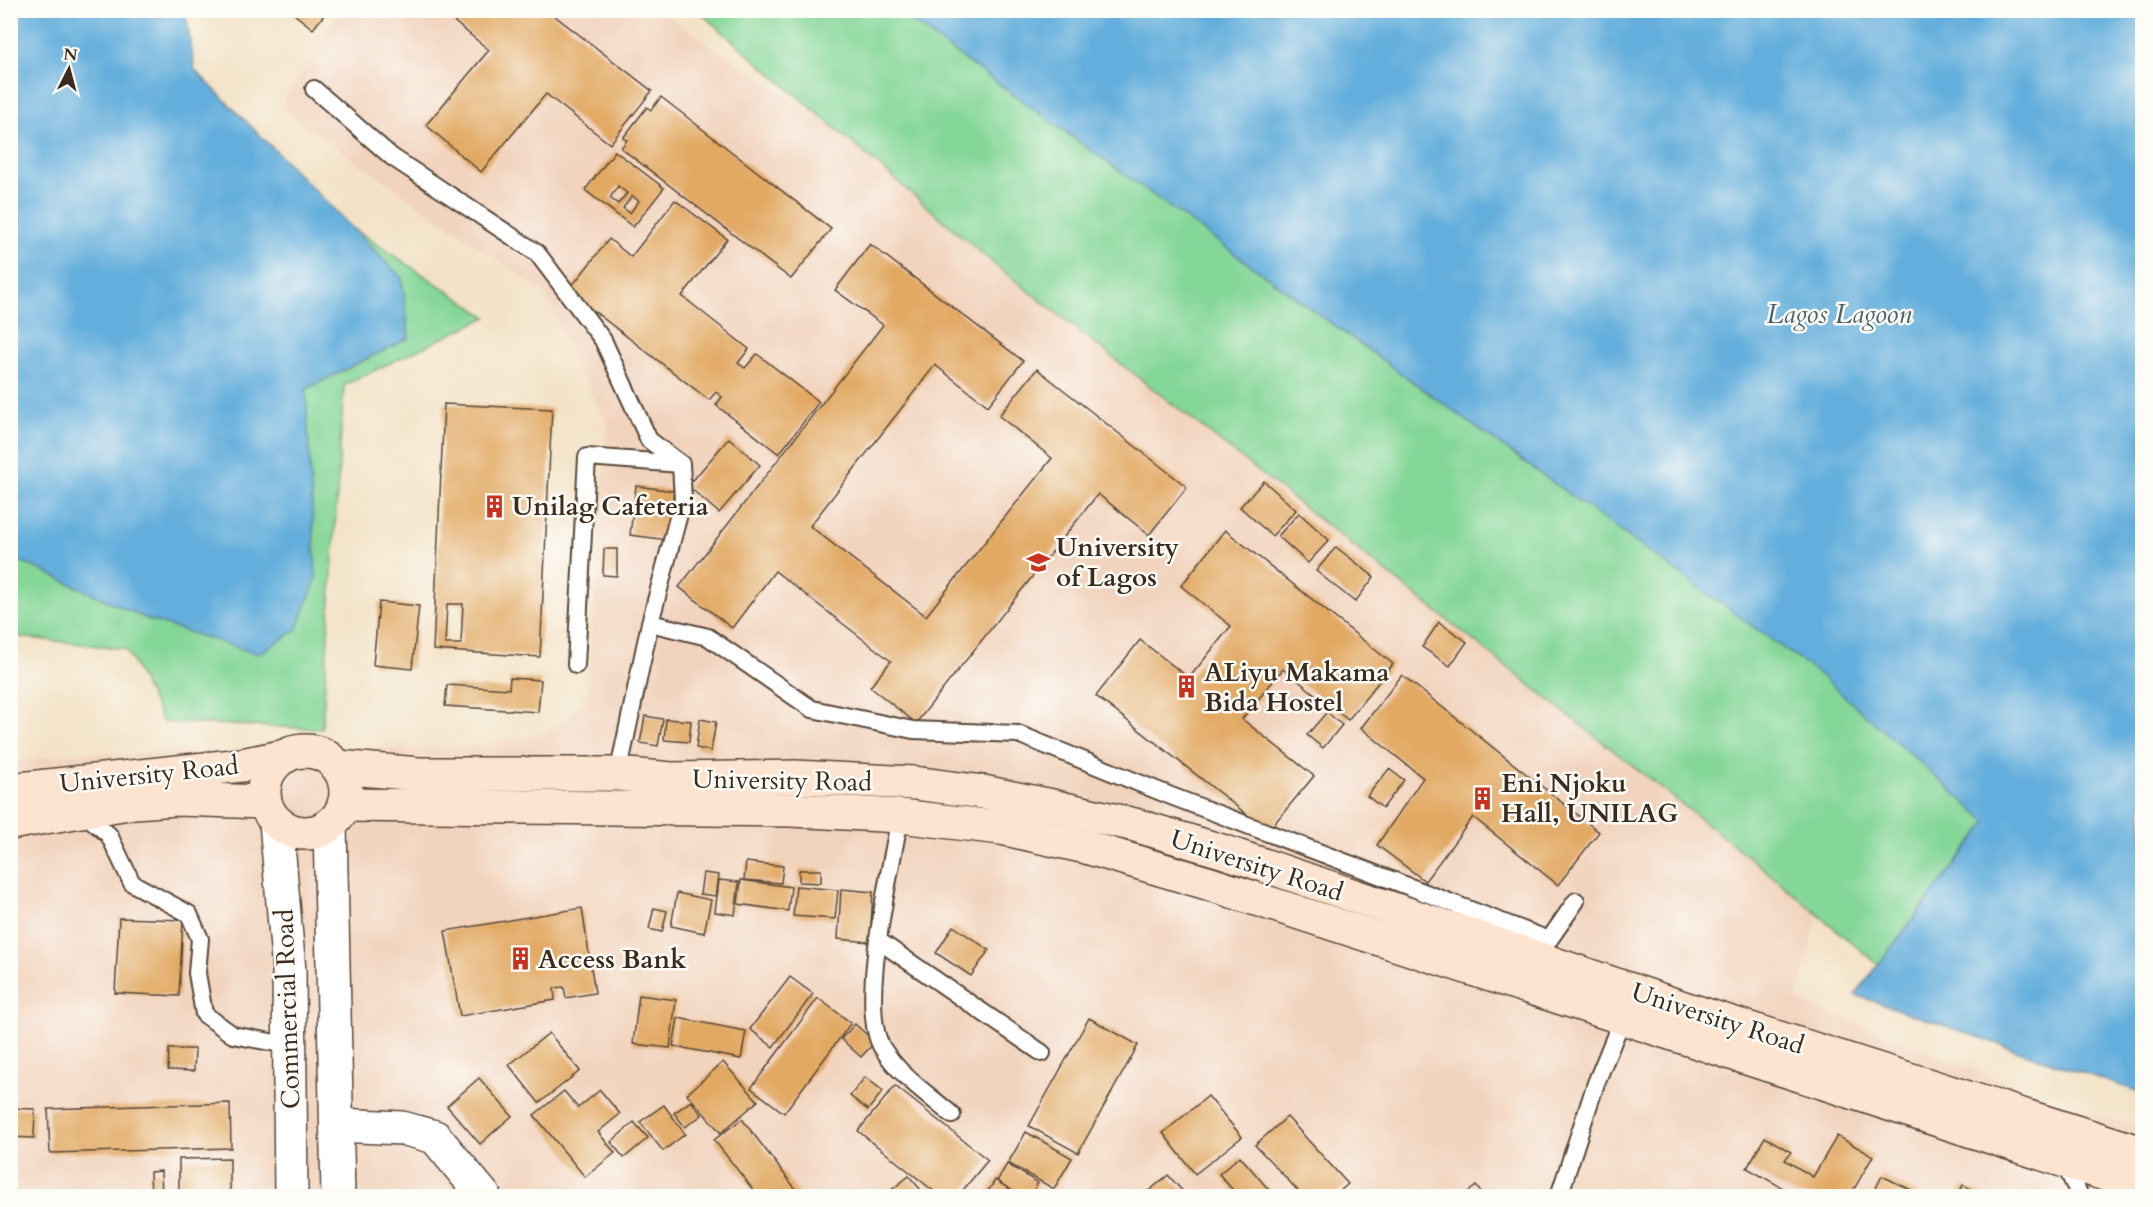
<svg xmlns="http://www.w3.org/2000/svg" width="2153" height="1207" viewBox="0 0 2153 1207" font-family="Cardo,serif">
  <rect width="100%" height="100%" fill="#fdfcf7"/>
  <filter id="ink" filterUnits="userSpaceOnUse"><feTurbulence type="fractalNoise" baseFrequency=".0167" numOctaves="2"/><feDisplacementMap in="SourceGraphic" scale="12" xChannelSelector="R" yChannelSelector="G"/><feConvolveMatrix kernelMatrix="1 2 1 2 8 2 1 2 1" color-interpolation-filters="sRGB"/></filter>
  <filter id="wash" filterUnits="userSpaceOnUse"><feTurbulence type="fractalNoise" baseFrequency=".008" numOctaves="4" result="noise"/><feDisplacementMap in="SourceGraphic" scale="24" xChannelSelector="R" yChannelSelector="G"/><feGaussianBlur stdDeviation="1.35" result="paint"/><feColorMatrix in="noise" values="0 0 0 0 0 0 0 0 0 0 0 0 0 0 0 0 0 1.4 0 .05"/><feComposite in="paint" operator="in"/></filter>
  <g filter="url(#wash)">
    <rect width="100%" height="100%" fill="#f3e2c5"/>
    <polygon fill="#f2d4be" points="340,11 660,11 1748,744 1835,851 1796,999 2054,1101 2142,1128 2142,1196 11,1196 10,763 71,754 472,747 549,732 587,700 607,423 576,366 546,294 280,108"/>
    <g fill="#85d798" stroke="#60805b" stroke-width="1.5">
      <polygon points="11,11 108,66 487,317 344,385 322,729 163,722 126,649 11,636"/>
      <polygon points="698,11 2142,11 2142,1038 1917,997 1759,865 993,263"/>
    </g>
    <g fill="#64aedc" stroke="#506c7d" stroke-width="1.5">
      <polygon points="11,10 185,11 195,70 402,278 409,338 306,389 316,580 297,630 258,654 147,619 23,562 11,561"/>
      <polygon points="897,11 2142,11 2142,1093 1855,995 1987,822 1819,674"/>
    </g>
    <g id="blocks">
      <g fill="#e2a964" fill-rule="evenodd">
        <polygon points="289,10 328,10 313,29"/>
        <polygon points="440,10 547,10 652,91 610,144 546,94 481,172 426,125 489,50"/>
        <polygon points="661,97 831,229 791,279 621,148 627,140 623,138 647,107 651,110"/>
        <path d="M615,151L664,188L633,227L585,190ZM618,186L627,193L618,204L610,198ZM632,196L639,201L630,213L623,208Z"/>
        <polygon points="675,200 727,239 682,296 749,349 738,363 745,368 757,354 819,402 779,454 716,405 722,397 716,392 709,400 568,291 609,239 631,257"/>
        <polygon points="870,244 1023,361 988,406 935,365 810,526 926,616 1052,458 999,416 1037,369 1187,487 1149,535 1098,494 916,723 870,687 891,661 775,571 732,628 679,587 883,325 835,290"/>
        <path d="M444,404L552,409L540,657L433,650ZM447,604H463L461,644H445Z"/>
        <polygon points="729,438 760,465 719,513 688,486"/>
        <polygon points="1264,481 1296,510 1272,536 1240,507"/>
        <polygon points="636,486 674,491 668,540 630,535"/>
        <polygon points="1299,513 1329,540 1308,563 1278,536"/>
        <polygon points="1225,530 1393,664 1348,720 1283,669 1242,719 1314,776 1268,831 1096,696 1140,640 1189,678 1231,626 1181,586"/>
        <polygon points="1336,547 1374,577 1355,602 1316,571"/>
        <polygon points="604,549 617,549 617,576 603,575"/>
        <polygon points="379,602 419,606 412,669 373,665"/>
        <polygon points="1439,622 1467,642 1450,666 1422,647"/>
        <polygon points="1402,675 1599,832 1558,885 1473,817 1425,881 1377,845 1423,778 1361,728"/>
        <polygon points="510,678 541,680 538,712 445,706 447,685 509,689"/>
        <polygon points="1327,712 1342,725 1323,748 1307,735"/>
        <polygon points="645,716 663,719 658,746 640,743"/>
        <polygon points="666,719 691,721 689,742 664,740"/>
        <polygon points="700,719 716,722 711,751 696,748"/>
        <polygon points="1389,769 1404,780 1383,808 1367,796"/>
        <polygon points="746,862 783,866 781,883 744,880"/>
        <polygon points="799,870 821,870 821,883 799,882"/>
        <polygon points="703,873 719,875 716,896 700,894"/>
        <polygon points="719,880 739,882 735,915 715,912"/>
        <polygon points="741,880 791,887 788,911 738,904"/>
        <polygon points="796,886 838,890 835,919 793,916"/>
        <polygon points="841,889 873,892 870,942 838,939"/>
        <polygon points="677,893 711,900 704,933 671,926"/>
        <polygon points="582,908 595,993 566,998 564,987 554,988 555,1000 460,1016 445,931"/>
        <polygon points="654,908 667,911 662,932 649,929"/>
        <polygon points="119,918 183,920 179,996 115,993"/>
        <polygon points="953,926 989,950 971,976 936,953"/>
        <polygon points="790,977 813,994 773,1047 750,1029"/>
        <polygon points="639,995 676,1000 670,1048 633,1044"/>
        <polygon points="818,998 851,1023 784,1113 751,1088"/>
        <polygon points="678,1018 746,1031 741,1059 673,1046"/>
        <polygon points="1089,1018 1138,1045 1078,1153 1029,1126"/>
        <polygon points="855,1024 875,1042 861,1057 841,1039"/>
        <polygon points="549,1033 580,1071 539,1103 509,1065"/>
        <polygon points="169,1049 195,1049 194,1071 168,1070"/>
        <polygon points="723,1062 758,1101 721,1133 687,1094"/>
        <polygon points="865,1077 883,1091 868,1110 850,1096"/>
        <polygon points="479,1078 512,1116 480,1144 447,1106"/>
        <polygon points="895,1086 988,1160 958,1196 940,1196 858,1131"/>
        <polygon points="600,1090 620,1114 598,1132 615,1153 585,1177 534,1115 564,1091 578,1108"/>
        <polygon points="1208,1096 1242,1137 1195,1174 1163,1133"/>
        <polygon points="691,1101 702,1115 685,1127 674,1113"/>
        <polygon points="230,1103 231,1148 50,1153 48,1109"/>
        <polygon points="664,1105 685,1134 663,1151 640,1122"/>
        <polygon points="10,1108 35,1109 34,1138 10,1137"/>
        <polygon points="1287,1117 1348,1184 1334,1196 1303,1196 1255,1145"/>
        <polygon points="742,1119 801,1196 758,1196 714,1140"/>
        <polygon points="634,1122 648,1138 624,1158 611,1142"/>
        <polygon points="1026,1132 1072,1158 1054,1189 1008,1163"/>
        <polygon points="1837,1136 1873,1156 1850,1196 1797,1196 1747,1168 1765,1137 1791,1152 1785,1160 1813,1177"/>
        <polygon points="1240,1156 1274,1196 1238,1196 1219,1174"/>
        <polygon points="230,1158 230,1196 179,1196 179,1159"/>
        <polygon points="1007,1164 1038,1183 1030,1196 985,1196 995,1180 1016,1193 997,1181"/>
        <polygon points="161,1171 162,1196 151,1196 150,1172"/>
        <polygon points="1168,1175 1187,1196 1143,1196"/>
        <polygon points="909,1176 926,1196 884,1196"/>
        <polygon points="1882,1176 1924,1196 1872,1196"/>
        <polygon points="1963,1185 1986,1196 1957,1196"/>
        <polygon points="1476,1186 1484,1196 1463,1196"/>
      </g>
    </g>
  </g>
  <g filter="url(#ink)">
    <use href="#blocks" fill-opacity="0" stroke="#574637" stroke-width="1.5"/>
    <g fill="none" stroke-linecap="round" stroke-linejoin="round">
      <defs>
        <g id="service">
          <polyline points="314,89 392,157 537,253 603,340 649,440 681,464 683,499 650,623 618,774"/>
          <polyline points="650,623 708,637 812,709 913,730 1018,734 1171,796 1549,940 1576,901"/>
          <polyline points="576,665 587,457 681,464"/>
          <polyline points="81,811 109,835 132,883 189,914 200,939 197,973 204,1014 233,1035 292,1046"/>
          <path d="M900,816C892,866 856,1009 883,1049C900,1076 929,1095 952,1115"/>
          <polyline points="879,941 1042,1053"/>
          <polyline points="2063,1161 2080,1196"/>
          <polyline points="1559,1196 1596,1083 1623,1017"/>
        </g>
        <polyline id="minor" points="337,1125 402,1128 435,1137 484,1196"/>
        <g id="tertiary">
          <polyline points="276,822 289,971 291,1196"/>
          <polyline points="330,825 338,1196"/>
        </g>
        <g id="secondary">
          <circle cx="305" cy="792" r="41"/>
          <polyline points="338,767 419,774 618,774 671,779 795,777 914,783 983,792 1052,806 1135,825 1225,852 1684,1008 2142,1153"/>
          <polyline points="10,790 242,765 286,756"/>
          <polyline points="344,805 791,810 900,816 1001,828 1086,847 1207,883 2142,1186"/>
          <polyline points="10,823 134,802 177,799 265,802"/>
        </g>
      </defs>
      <use href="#service" stroke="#574637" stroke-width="20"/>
      <use href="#minor" stroke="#574637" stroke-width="36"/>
      <use href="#tertiary" stroke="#574637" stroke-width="36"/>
      <use href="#secondary" stroke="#574637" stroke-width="36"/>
      <use href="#service" stroke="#fff" stroke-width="16"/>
      <use href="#minor" stroke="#fff" stroke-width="33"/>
      <use href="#tertiary" stroke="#fff" stroke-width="33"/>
      <use href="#secondary" stroke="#fde4d1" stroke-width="33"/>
    </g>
  </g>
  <defs>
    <symbol id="building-bare" viewBox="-9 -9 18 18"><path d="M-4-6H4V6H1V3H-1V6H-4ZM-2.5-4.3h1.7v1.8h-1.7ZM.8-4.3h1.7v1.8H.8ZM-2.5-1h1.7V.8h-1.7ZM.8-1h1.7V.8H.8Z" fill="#c8321e" stroke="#fdfcf7" stroke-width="2.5" paint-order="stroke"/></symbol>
    <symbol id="university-bare" viewBox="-9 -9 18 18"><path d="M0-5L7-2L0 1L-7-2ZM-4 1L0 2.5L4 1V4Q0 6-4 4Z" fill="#c8321e" stroke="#fdfcf7" stroke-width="2.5" paint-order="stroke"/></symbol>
  </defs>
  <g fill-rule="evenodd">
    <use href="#building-bare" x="478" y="490" width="33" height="33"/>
    <use href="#university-bare" x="1022" y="546" width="33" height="33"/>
    <use href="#building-bare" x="1170" y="670" width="33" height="33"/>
    <use href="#building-bare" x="1466" y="782" width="33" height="33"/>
    <use href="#building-bare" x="504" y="942" width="33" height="33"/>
  </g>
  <g text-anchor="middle" stroke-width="5" stroke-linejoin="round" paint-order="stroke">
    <g font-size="26" font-weight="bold" fill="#3b2a1e" stroke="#fdfcf7" text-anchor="start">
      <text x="512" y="515">Unilag Cafeteria</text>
      <text x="1056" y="556">University<tspan x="1056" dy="30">of Lagos</tspan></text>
      <text x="1204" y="681">ALiyu Makama<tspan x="1204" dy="30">Bida Hostel</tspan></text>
      <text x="1501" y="792">Eni Njoku<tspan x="1501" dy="30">Hall, UNILAG</tspan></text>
      <text x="538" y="968">Access Bank</text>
    </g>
    <g font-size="26" fill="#3b2a1e" stroke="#fdfcf7">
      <text transform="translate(149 774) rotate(-6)" y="9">University Road</text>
      <text transform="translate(782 780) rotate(1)" y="9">University Road</text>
      <text transform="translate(1257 865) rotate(18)" y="9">University Road</text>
      <text transform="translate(287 1009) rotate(-92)" y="9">Commercial Road</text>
      <text transform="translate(1718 1018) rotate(18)" y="9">University Road</text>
    </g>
    <g font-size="27" font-style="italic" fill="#4b5f6a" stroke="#fdfcf7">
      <text x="1839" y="323">Lagos Lagoon</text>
    </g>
  </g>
  <rect width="2153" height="1207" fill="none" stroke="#fdfcf7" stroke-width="36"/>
  <g transform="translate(69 69) rotate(6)" stroke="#fdfcf7" stroke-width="4.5" paint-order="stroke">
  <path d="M0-4.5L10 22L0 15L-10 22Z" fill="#3b2a1e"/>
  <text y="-9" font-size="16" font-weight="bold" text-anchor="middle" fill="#3b2a1e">N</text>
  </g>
</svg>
